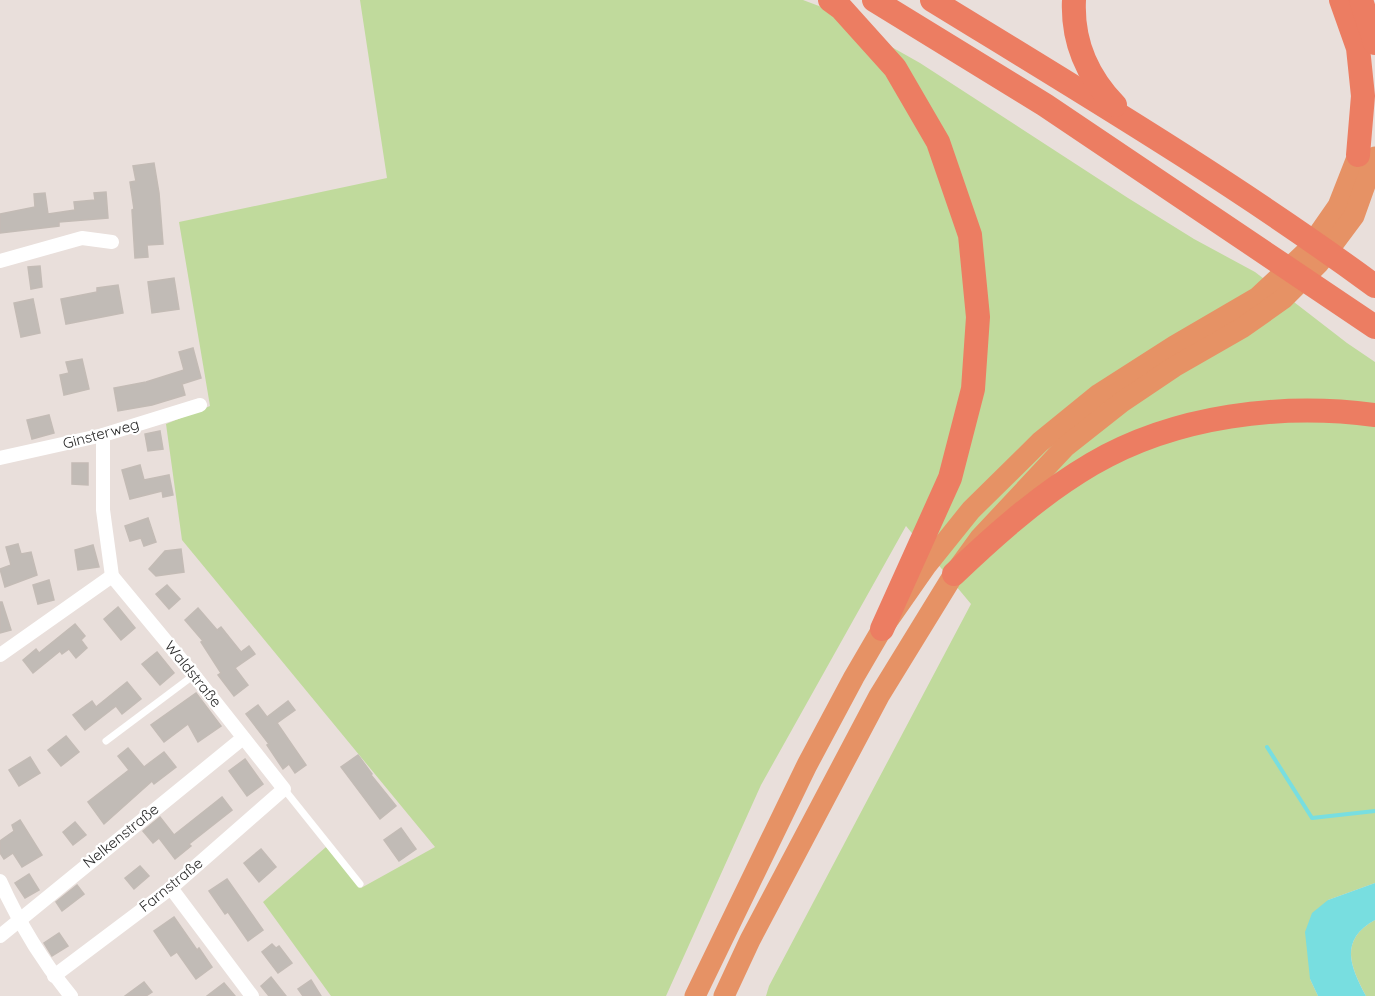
<svg xmlns="http://www.w3.org/2000/svg" width="1375" height="996" viewBox="0 0 1375 996" font-family="Quicksand,sans-serif">
  <rect width="100%" height="100%" fill="#e9dfdb"/>
  <g fill="#c0da9c">
    <polygon points="360,0 803,0 819,6 920,63 1128,198 1194,239 1255,272 1347,343 1375,362 1375,883 1328,900 1310,979 1318,996 766,996 769,986 971,604 906,526 761,785 666,996 331,996 263,902 326,847 361,888 435,847 182,540 166,424 210,406 179,222 387,178"/>
    <path d="M1375,920V996H1366C1350,966 1339,940 1375,920Z"/>
  </g>
  <path fill="#78dee0" d="M1375,883V920C1339,940 1350,966 1366,996H1318L1310,979L1305,932L1312,913L1328,900Z"/>
  <g fill="none" stroke-linecap="round" stroke-linejoin="round">
    <polyline stroke="#78dee0" stroke-width="4" points="1267,747 1312,818 1375,811"/>
  </g>
  <g fill="#c1bbb6" stroke="#c3bbb5" stroke-width="1.5">
    <polygon points="154,163 159,193 163,244 147,245 148,257 135,258 132,210 134,209 130,182 136,181 133,166"/>
    <polygon points="106,192 108,218 59,222 59,226 0,233 0,214 35,207 34,194 45,193 48,214 75,210 74,202 95,200 94,193"/>
    <polygon points="40,266 42,287 31,289 28,267"/>
    <polygon points="174,278 179,309 152,313 148,282"/>
    <polygon points="118,285 123,313 66,324 61,299 97,292 97,288"/>
    <polygon points="33,299 40,333 21,337 14,303"/>
    <polygon points="193,348 201,378 182,384 185,395 152,405 118,411 114,388 146,382 184,370 179,352"/>
    <polygon points="82,359 89,389 64,395 60,375 69,373 66,362"/>
    <polygon points="49,415 54,433 32,439 27,420"/>
    <polygon points="160,431 163,449 148,451 145,434"/>
    <polygon points="72,463 88,463 88,485 72,484"/>
    <polygon points="140,465 144,480 169,475 173,495 163,497 162,491 130,499 122,470"/>
    <polygon points="148,518 156,542 144,546 141,538 130,541 125,526"/>
    <polygon points="18,544 21,554 31,552 37,575 5,587 0,569 11,565 6,547"/>
    <polygon points="93,545 99,567 78,570 75,550"/>
    <polygon points="181,549 184,572 156,576 149,569 165,551"/>
    <polygon points="49,580 54,600 38,604 33,585"/>
    <polygon points="167,585 180,599 169,609 156,594"/>
    <polygon points="0,602 2,602 11,630 0,633"/>
    <polygon points="118,607 135,628 121,640 104,619"/>
    <polygon points="198,608 217,630 221,627 241,652 249,646 255,654 235,668 248,685 234,696 218,675 221,673 201,642 203,641 185,620"/>
    <polygon points="75,624 85,636 81,640 87,648 76,658 69,649 62,654 60,651 33,673 23,660 36,649 39,653"/>
    <polygon points="157,652 174,673 160,685 142,664"/>
    <polygon points="127,682 141,699 122,714 116,706 85,730 73,715 92,701 96,707"/>
    <polygon points="196,693 221,726 198,742 188,724 164,742 151,725"/>
    <polygon points="288,701 295,710 277,723 306,765 295,773 289,764 283,769 267,745 269,744 246,714 258,705 267,717"/>
    <polygon points="66,736 79,752 61,766 48,750"/>
    <polygon points="128,748 144,767 164,752 176,767 154,784 152,781 104,824 88,802 129,770 118,756"/>
    <polygon points="358,755 372,774 371,775 396,806 380,819 341,767"/>
    <polygon points="30,757 40,773 19,786 9,770"/>
    <polygon points="245,759 263,784 247,796 229,771"/>
    <polygon points="222,797 232,810 189,844 191,846 175,859 159,838 153,843 143,831 160,817 174,835"/>
    <polygon points="20,820 42,855 22,867 13,853 4,859 0,853 0,841 14,831 12,825"/>
    <polygon points="75,822 86,835 73,845 63,832"/>
    <polygon points="401,828 416,849 399,861 384,840"/>
    <polygon points="261,849 276,867 259,882 244,863"/>
    <polygon points="140,866 149,876 134,889 125,878"/>
    <polygon points="29,874 39,890 25,898 15,883"/>
    <polygon points="227,879 263,930 248,941 228,912 225,914 209,891"/>
    <polygon points="77,885 84,894 62,911 56,902"/>
    <polygon points="174,917 197,950 199,948 212,967 196,979 177,952 171,956 154,931"/>
    <polygon points="59,933 68,946 52,956 44,943"/>
    <polygon points="272,944 276,948 279,946 292,963 278,973 262,952"/>
    <polygon points="271,977 286,996 269,996 261,986"/>
    <polygon points="311,980 321,996 303,996 298,989"/>
    <polygon points="144,982 152,992 146,996 125,996"/>
    <polygon points="224,983 235,996 207,996"/>
  </g>
  <g fill="none" stroke-linecap="round" stroke-linejoin="round">
    <g stroke="#fff" stroke-width="7">
      <polyline points="106,741 194,675"/>
      <polyline points="284,789 360,884"/>
    </g>
    <g stroke="#fff" stroke-width="14">
      <polyline points="0,261 82,238 112,242"/>
      <polyline points="0,458 103,435 200,405"/>
      <polyline points="0,655 112,576"/>
      <path d="M0,881C19,923 41,960 71,996"/>
      <polyline points="171,888 252,996"/>
      <polyline points="0,936 243,738"/>
      <polyline points="54,976 171,888 284,789 194,675 112,576 103,510 103,435"/>
    </g>
    <g stroke="#e69265" stroke-width="21">
      <polyline points="695,996 807,765 854,677 882,629 926,566 971,510 1040,442 1099,394 1174,346 1258,297 1306,252 1338,206 1358,155"/>
      <polyline points="724,996 750,940 879,696 954,574 980,538 1065,447 1122,402 1174,367 1242,328 1283,299 1319,263 1354,216 1375,157"/>
    </g>
    <g stroke="#ec7d62" stroke-width="24">
      <polyline points="830,0 841,8 895,68 938,142 970,235 978,317 973,389 950,478 882,629"/>
      <polyline points="874,0 1045,105 1375,327"/>
      <path d="M932,0C1082,92 1233,182 1375,286"/>
      <path d="M1074,0C1072,40 1087,76 1115,105"/>
      <polyline points="1341,0 1358,48 1363,96 1358,155"/>
      <polyline points="1361,0 1375,43"/>
      <path d="M954,574C997,533 1041,494 1092,464C1176,415 1281,403 1375,415"/>
    </g>
  </g>
  <g text-anchor="middle" stroke-width="4.5" stroke-linejoin="round" paint-order="stroke">
    <g font-size="15" fill="#282828" stroke="#fff">
      <text transform="translate(101 434) rotate(-15)" y="5">Ginsterweg</text>
      <text transform="translate(193 674) rotate(51)" y="5">Waldstraße</text>
      <text transform="translate(121 836) rotate(-39)" y="5">Nelkenstraße</text>
      <text transform="translate(171 885) rotate(-39)" y="5">Farnstraße</text>
    </g>
  </g>
</svg>
